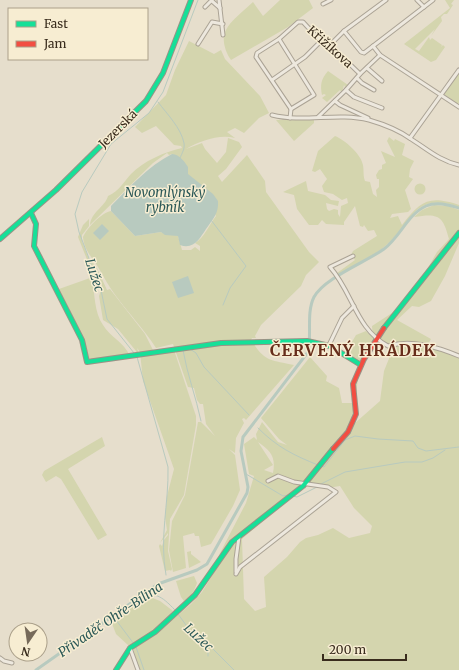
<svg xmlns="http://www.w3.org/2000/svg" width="459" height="670" viewBox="0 0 459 670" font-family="Merriweather,serif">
  <rect width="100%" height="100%" fill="#e6decc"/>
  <g fill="#d4d5ae" fill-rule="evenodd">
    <path d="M280,0H309L313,8L288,27L231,60C225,52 221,38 226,30C230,21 246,9 253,2L263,16Z"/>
    <polygon points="445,0 454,0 451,4 453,5 447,14 444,14 441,17 442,21 431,36 435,29 415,49 419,51 429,37 430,40 432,38 442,45 441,47 443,45 445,47 436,60 431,62 404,44 450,8"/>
    <path d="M189,41L214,54L221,50L225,59L260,96L269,113L259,118L244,133L235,128L227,132L235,138C219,134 200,141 186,149L202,143L205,149L217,163L226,152L228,138L239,142L242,147L226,169L218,176L222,182L247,155L265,181L266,192L309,252L319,262L306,275L301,286L261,325L255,336L256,338H252L251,340C265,362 270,360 294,365L246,420L244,418L242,419L244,423L236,438L235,453L229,449L235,455L240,490L233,506L211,544L201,547L199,536H195L194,533L183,536L186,568L183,569L182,566L183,569L173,572L169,550L172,521L185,495L198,422H201L215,436L206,424L203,404H200L197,400L194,388L188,387L173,344L156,348C144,329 129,314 116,296C109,287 104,277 98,267C92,257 84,250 83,237C88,227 101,213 111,211L135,236L161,232C167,236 172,233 178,236L182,250H191L195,247L200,251V246L195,243C204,238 209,225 216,216L198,184L187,174L172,154L169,155L167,153L153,163L90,225C91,212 105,207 108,196C119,191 123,183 131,174C144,161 164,152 182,148L181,146L174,145L156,126L142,133L135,127L166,95L175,70Z"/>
    <path d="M328,71L348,85L346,89L344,85L342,93L340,90L327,102L322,98L326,95L324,94L322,95C320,85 321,79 328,71Z"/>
    <polygon points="459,72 459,103 458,104 444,94"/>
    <polygon points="314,118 314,123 294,141 276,120"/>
    <path d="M335,136C345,140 361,154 363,165C364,171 363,176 365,181L370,182L373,194L377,197L376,190L379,187V179H377L376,175L379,170L382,169V165L386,163L381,151L395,157L387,141L389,137L394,141L395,139L405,144L402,155L414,161L410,169L409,177L413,179L405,190L411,209L408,212L392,214L390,218L398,216L402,225C421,201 428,195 459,205V207C411,191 413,224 383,248C370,258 353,266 339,275L337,273L355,260L351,255L353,251L377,236L374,230L368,231L364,225L363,227L360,226L355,206L344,222V225L326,224L322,220L318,225H309L297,209L294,195L283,192L306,181L308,191L325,195L331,200L339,201L338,206L326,203L327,209L329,211L334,209L338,210V214L340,217L341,206L348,203L347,198L342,200L333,194L324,192L322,186L327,179L320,169L315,172L312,171L318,151Z"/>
    <circle cx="420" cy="189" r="5.5"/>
    <path d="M434,205L448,206L459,210V243L445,276L431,301L419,307L412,306L397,320L431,339L427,346L459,358V670H138L133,647L157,634L176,613L178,615L191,604L202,592L236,537L219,555L246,503L254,476L249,474L244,444L254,437L257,440L256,434L262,422L278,442L287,445L279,439L261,418L310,357L327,376L326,381L339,388L342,403H354L350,385L361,362L355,360L346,352L356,335L366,331L373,338L372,326L392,313L404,300L410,299L437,252L449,239C443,215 438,213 414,217L422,210ZM380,344L392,351L384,371L380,401L355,423C357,395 353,360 380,344ZM258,442C271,451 276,457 273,473L264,470L273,465ZM304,486L327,488L340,486L354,508L372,526L370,533L349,538L333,528L318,535L306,538L300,542L287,557L264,577L266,607L255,611L244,599L242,539Z"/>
    <polygon points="89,219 89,226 82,235 82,241 89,259 96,266 107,290 110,289 145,334 153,350 141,354 142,357 174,350 196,416 196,425 184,495 170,519 168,551 172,569 171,571 170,570 165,571 159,546 160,544 162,546 164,540 168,535 168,533 160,543 167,530 165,517 167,496 174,469 143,381 140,352 137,348 139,354 137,355 136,351 118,329 103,320 99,296 101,290 103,289 99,277 90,267 78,237 83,225"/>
    <path d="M90,278L92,279C95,294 94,312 103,325C110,337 124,342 130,356L95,360L89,358L84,339L59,289Z"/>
    <polygon points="102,437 105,446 68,469 107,535 98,540 61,479 56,476 46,482 42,475 44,471"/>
    <polygon points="191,551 191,554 201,562 189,568 187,552"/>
    <path d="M194,576L197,583C194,591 191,597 184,601L181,597L176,581Z"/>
    <polygon points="150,597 160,601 173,611 154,632 129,646 116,634 111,621 139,600"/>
  </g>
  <g fill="#b8cabf">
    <path d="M172,154C180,155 184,161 188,167V174L213,194L218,201C219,213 213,219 206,229C200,238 194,250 180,245L178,236L165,235L161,232L135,236L111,211V206C130,187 148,166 172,154Z"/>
    <polygon points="102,224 109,231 100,240 93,233"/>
    <polygon points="188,276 194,293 178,298 172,282"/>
  </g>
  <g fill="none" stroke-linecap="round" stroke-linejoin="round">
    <g stroke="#b8cabf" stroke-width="1">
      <path d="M158,102C167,114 181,128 184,143C185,149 182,153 180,158"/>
      <polyline points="211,220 246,266 230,288 223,305"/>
      <polyline points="190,349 196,353 204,367 249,415"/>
      <path d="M183,350C187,374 196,397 201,421"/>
      <polyline points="134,353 107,319 101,290 79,232 75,214 82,192 111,144 149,113 163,92 198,0"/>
      <path d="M137,357L168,467C169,503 159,538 166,575"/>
      <path d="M258,428C277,447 293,455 318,465"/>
      <polyline points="321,466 324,467 345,440 355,436 378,439 413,441 418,448 426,451 459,447"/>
      <polyline points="246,474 283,496 288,495"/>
      <polyline points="321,484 345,472 405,462 422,462 433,458 445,450"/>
      <polyline points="293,496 297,497 317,487"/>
      <path d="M143,595C159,592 166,601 176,611"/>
      <polyline points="178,614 191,632 201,637 234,670"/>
      <polyline points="113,616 134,644"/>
      <polyline points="191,633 192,637 208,651 208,656"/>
      <polyline points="136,647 144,670"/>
    </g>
    <path stroke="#b8cabf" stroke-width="3" d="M36,670L158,584L197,570L207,564L247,493L248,487L241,451L243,437L308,352C312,335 306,313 314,297C324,278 366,262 384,249C400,237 408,214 426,206C437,201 449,205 459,208"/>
    <defs>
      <g id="street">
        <polyline points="219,0 223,35"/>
        <polyline points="417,0 424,7"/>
        <polyline points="212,1 220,8"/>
        <polyline points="323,4 331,0"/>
        <polyline points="205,7 212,0"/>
        <polyline points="344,31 361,52 364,53 433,0"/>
        <polyline points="279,39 257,53 256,57 291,109 290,118"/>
        <polyline points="198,44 212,22 223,24"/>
        <polyline points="330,45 344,31 386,0"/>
        <polyline points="373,46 380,55 459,107"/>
        <polyline points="367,68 382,81"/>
        <polyline points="357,78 362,83 374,90"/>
        <polyline points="272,80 305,57 321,41"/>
        <polyline points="346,90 354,97 382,108"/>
        <polyline points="335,101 340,105 368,118"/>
        <polyline points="291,109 314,95 279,39 298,22 303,22 316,36 330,45 360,74 380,55"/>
        <path d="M272,115C304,123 337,112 369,120C383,124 400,131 411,139C427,149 440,161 459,165"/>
        <polyline points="318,117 346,90 360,74"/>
        <polyline points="410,138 459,70"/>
        <path d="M353,256L330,267C353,293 356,329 388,346C412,339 437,347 459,356"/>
        <polyline points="329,345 342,318 354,306"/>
        <polyline points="236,572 236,559 239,537"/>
        <polyline points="236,574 240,567 336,492 328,487 294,482 278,476 268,481"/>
        <polyline points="130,648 138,670"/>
        <polyline points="0,658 4,661 12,663"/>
      </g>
      <g id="fast">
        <polyline points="31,213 36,224 34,246 82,340 87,362 221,343 307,341 330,346 361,365"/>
        <polyline points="0,239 56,190 146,101 163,73 191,0"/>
        <polyline points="384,328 459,233"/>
        <polyline points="116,670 130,648 155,632 195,595 232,542 303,486 333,449"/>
      </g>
      <polyline id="jam" points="333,449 348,432 356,414 353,384 364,359 384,328"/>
    </defs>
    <use href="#street" stroke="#aba395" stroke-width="5"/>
    <use href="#fast" stroke="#9a9286" stroke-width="6"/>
    <use href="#jam" stroke="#9a9286" stroke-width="6"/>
    <use href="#street" stroke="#ede8de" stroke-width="3"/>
    <use href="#fast" stroke="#16e098" stroke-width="4"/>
    <use href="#jam" stroke="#f24e42" stroke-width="4"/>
  </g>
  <g text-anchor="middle" stroke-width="3" stroke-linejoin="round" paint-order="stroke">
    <g font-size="12" fill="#392c1d" stroke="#f7edd2">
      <text transform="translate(330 47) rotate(42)" y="4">Křižíkova</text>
      <text transform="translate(118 129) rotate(-45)" y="4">Jezerská</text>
    </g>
    <g font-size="13" font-style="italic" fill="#2c5958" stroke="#f7edd2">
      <text x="165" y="197">Novomlýnský<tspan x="165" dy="15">rybník</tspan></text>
      <text transform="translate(95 275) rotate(72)" y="5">Lužec</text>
      <text transform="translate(110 619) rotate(-34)" y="5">Přivaděč Ohře-Bílina</text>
      <text transform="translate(199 637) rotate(43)" y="5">Lužec</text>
    </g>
    <g font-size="16" font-weight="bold" letter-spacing="1" fill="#672d1b" stroke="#f7edd2">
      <text x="353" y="356">ČERVENÝ HRÁDEK</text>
    </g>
  </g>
  <rect x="8" y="8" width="140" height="52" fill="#f7edd2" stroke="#aba08a"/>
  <rect x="16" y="21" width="20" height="6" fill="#16e098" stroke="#aba08a"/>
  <text x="44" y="28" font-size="12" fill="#392c1d">Fast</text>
  <rect x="16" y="41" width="20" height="6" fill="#f24e42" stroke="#aba08a"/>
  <text x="44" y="48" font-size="12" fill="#392c1d">Jam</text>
  <g transform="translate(28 642) rotate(193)"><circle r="19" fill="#f7edd2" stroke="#aba08a"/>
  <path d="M0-3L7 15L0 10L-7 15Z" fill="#766a5a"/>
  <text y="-6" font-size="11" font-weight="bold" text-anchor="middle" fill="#392c1d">N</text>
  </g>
  <path d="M323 654v6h83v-6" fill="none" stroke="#392c1d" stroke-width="2"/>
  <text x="329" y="654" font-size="12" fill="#392c1d" stroke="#f7edd2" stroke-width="3" paint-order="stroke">200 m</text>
</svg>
